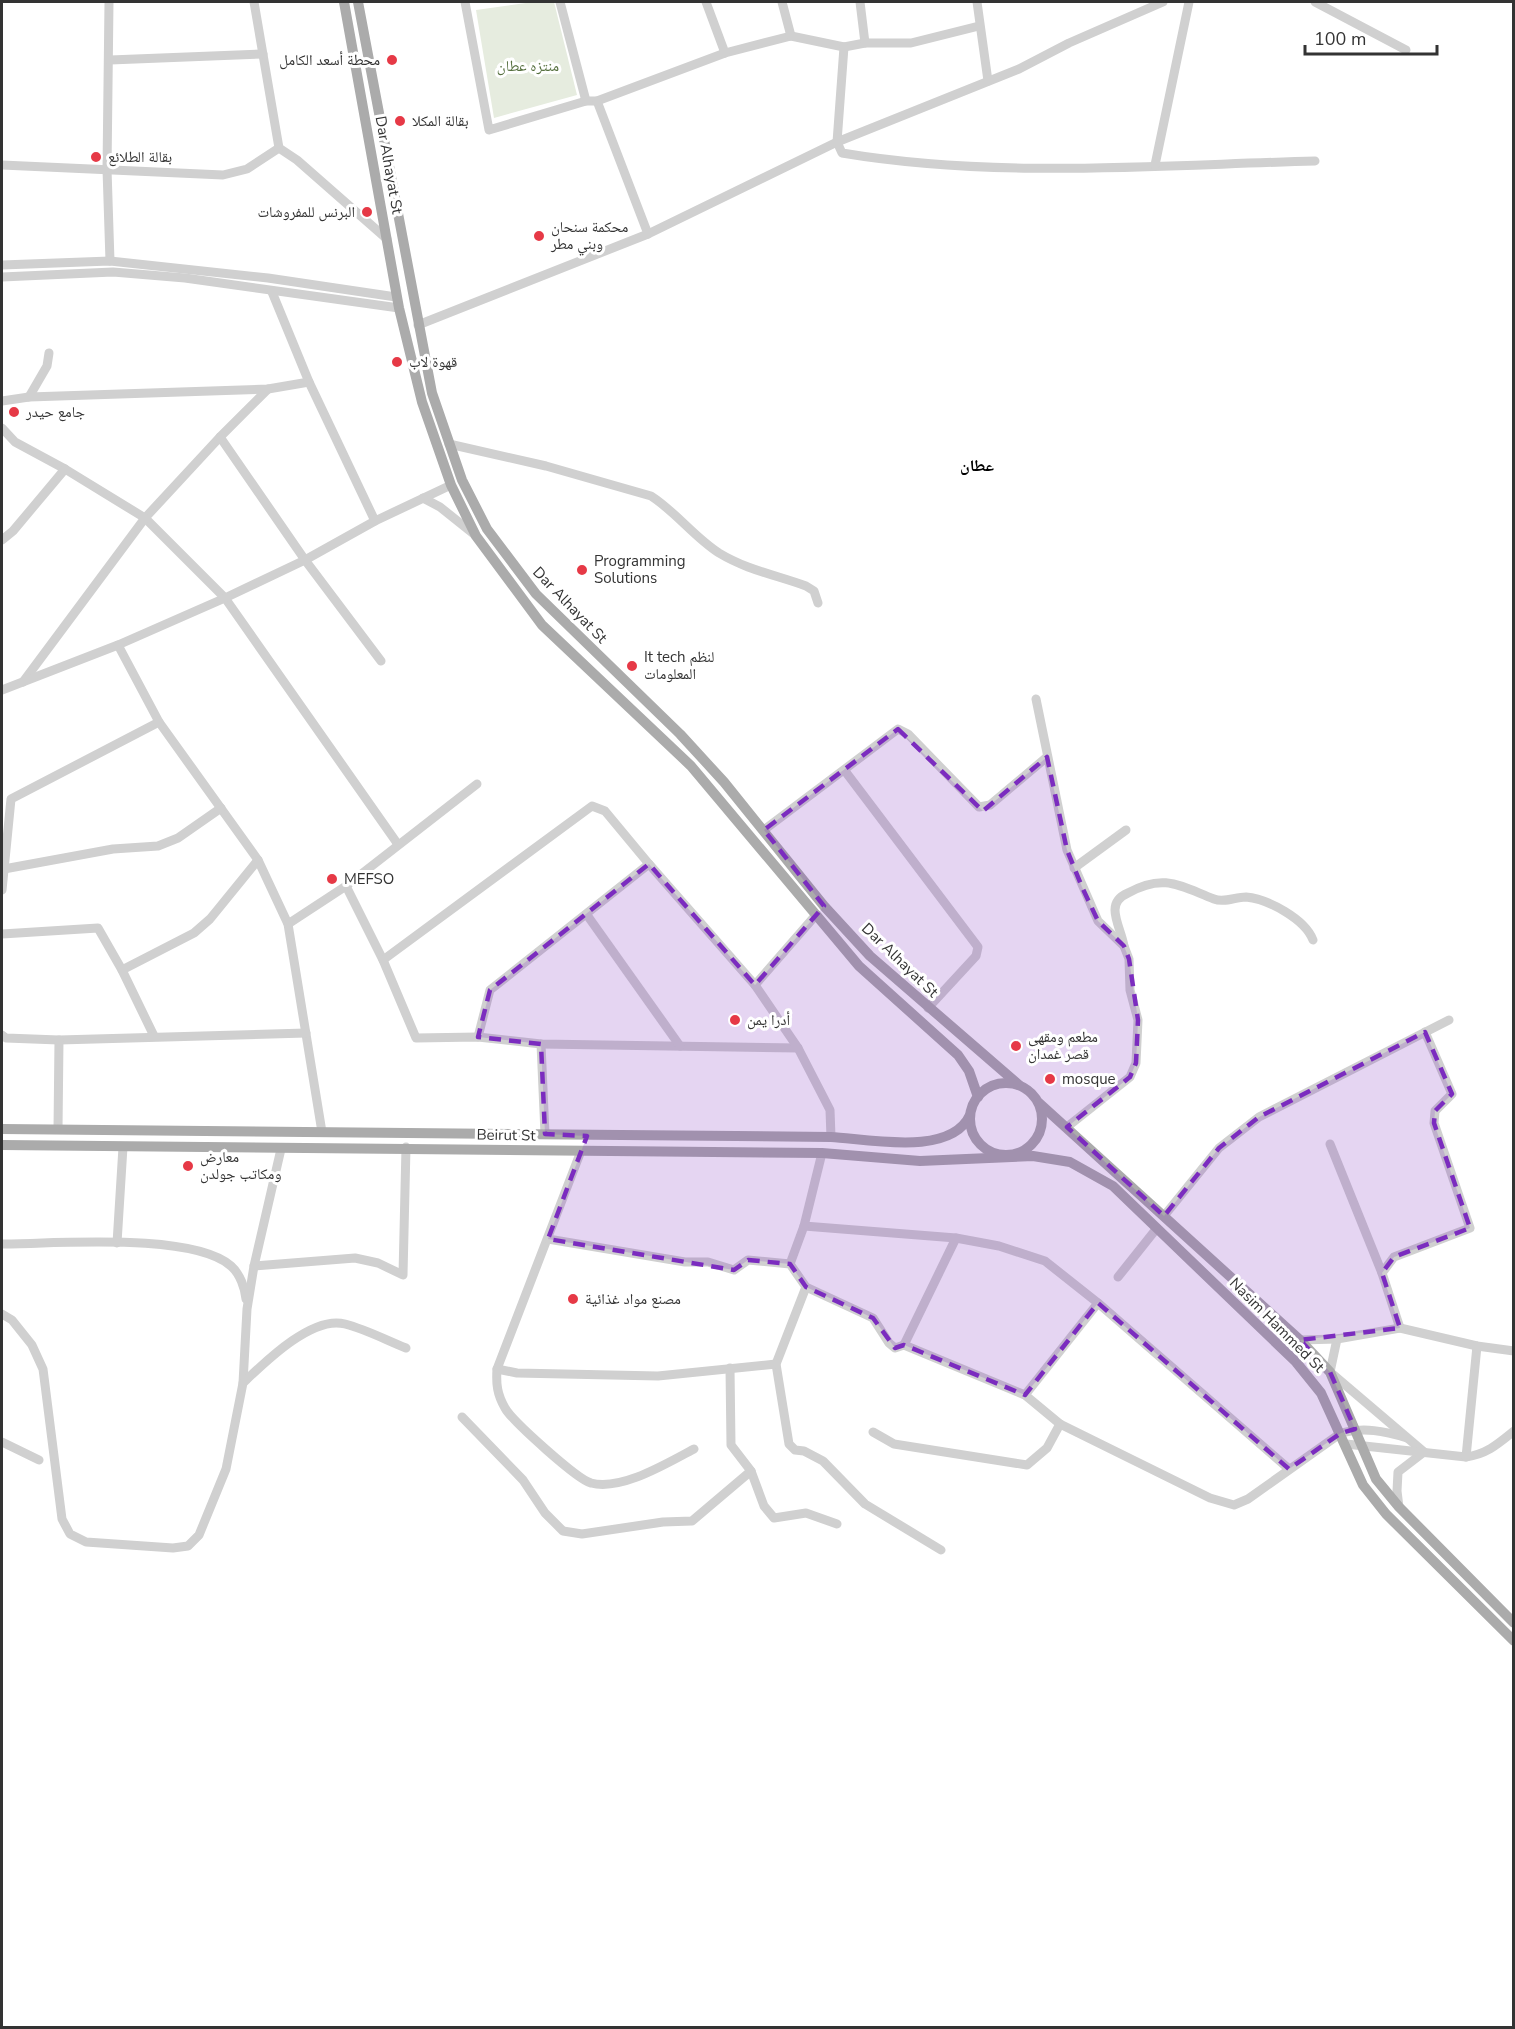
<svg xmlns="http://www.w3.org/2000/svg" width="1515" height="2029" viewBox="0 0 1515 2029" font-family="'Nunito Sans','Noto Naskh Arabic',sans-serif">
  <rect width="100%" height="100%" fill="#fff"/>
  <polygon fill="#e6ecdf" points="533,2 554,2 577,95 494,118 476,10"/>
  <g fill="none" stroke-linecap="round" stroke-linejoin="round">
    <g stroke="#d0d0d0" stroke-width="9">
      <polyline points="109,2 107,169 110,261"/>
      <polyline points="254,2 279,148 297,160 387,239"/>
      <polyline points="465,2 489,130 586,101 597,101 725,53 791,36 844,47 865,43 911,43 979,26"/>
      <polyline points="560,2 586,101"/>
      <polyline points="706,2 725,53"/>
      <polyline points="782,2 791,36"/>
      <polyline points="860,2 865,43"/>
      <polyline points="977,2 988,81"/>
      <polyline points="1315,2 1406,50"/>
      <path d="M844,47L837,142L842,153C997,179 1159,165 1315,161"/>
      <polyline points="110,60 263,54"/>
      <polyline points="597,101 648,234"/>
      <polyline points="2,165 223,175 247,169 279,148"/>
      <polyline points="1155,165 1189,2"/>
      <polyline points="2,265 110,261 268,278 396,297"/>
      <polyline points="2,277 113,272 185,278 399,308"/>
      <polyline points="272,292 309,382 375,521"/>
      <polyline points="418,325 648,234 837,142 1019,69 1069,43 1163,2"/>
      <polyline points="268,389 220,437 145,518 225,598 397,843"/>
      <polyline points="29,397 47,366 49,353"/>
      <polyline points="2,401 29,397 268,389 309,382"/>
      <polyline points="2,428 15,442 65,469"/>
      <polyline points="220,437 305,560 381,661"/>
      <path d="M449,444L546,466L651,496C676,512 694,537 719,553C747,570 776,575 806,586L814,591L818,603"/>
      <polyline points="423,498 440,507 475,535"/>
      <polyline points="2,540 13,531 65,469 145,518 23,682"/>
      <polyline points="118,645 159,722 258,860 288,924 322,1132"/>
      <polyline points="2,690 118,645 225,598 305,560 375,521 451,485"/>
      <polyline points="1036,699 1067,850 1098,921 1124,946 1129,959 1130,990 1138,1020 1136,1063 1130,1077 1067,1127"/>
      <polyline points="845,771 978,947 976,956 928,1008"/>
      <polyline points="764,830 898,729 908,734 979,807 990,805 1047,757"/>
      <polyline points="1074,868 1126,830"/>
      <polyline points="4,869 113,849 158,846 178,838 221,808"/>
      <polyline points="346,886 383,960 416,1038 478,1037 541,1044 798,1048"/>
      <polyline points="2,890 11,799 159,722"/>
      <polyline points="587,915 680,1046"/>
      <polyline points="288,924 346,886 477,784"/>
      <polyline points="2,934 98,928 122,970 154,1036"/>
      <path d="M1124,946C1122,934 1115,921 1115,910C1115,901 1121,896 1128,893C1164,873 1180,886 1214,899C1224,903 1235,897 1246,897C1268,899 1305,919 1313,940"/>
      <polyline points="383,960 592,806 605,811 649,864"/>
      <polyline points="122,970 194,933 210,919 258,860"/>
      <polyline points="755,985 815,916"/>
      <polyline points="2,1035 6,1038 59,1040 306,1033"/>
      <polyline points="478,1037 490,990 649,864 755,985 798,1048 830,1110 831,1137"/>
      <polyline points="541,1044 545,1134"/>
      <polyline points="58,1129 59,1040"/>
      <polyline points="1330,1144 1382,1273 1400,1328"/>
      <path d="M581,1151L497,1369C496,1384 497,1394 505,1408C512,1421 578,1480 591,1483C622,1491 667,1463 694,1449"/>
      <polyline points="1164,1216 1219,1148 1259,1117 1449,1020"/>
      <polyline points="804,1226 956,1238 999,1246 1045,1261 1098,1303 1289,1469"/>
      <path d="M548,1239L685,1262H708L734,1270L748,1260L790,1264L806,1287L873,1318L889,1343L895,1348L904,1345L1025,1395L1060,1424L1210,1498L1234,1505L1248,1499L1341,1433C1364,1427 1384,1431 1407,1438"/>
      <polyline points="117,1243 123,1147"/>
      <path d="M2,1244C54,1244 192,1232 231,1266C240,1274 245,1288 246,1299"/>
      <polyline points="790,1264 804,1226 822,1153"/>
      <polyline points="254,1266 355,1258 378,1263 403,1275 406,1147"/>
      <polyline points="1382,1273 1394,1257 1470,1228 1434,1123 1435,1111 1452,1094 1425,1032"/>
      <polyline points="1118,1277 1157,1228"/>
      <polyline points="806,1287 776,1364 789,1444 795,1450 804,1451 823,1461 865,1504 941,1550"/>
      <polyline points="2,1314 12,1320 32,1345 43,1369 62,1519 70,1534 86,1542 173,1548 188,1546 199,1535 226,1469 243,1383 247,1309 254,1266 281,1149"/>
      <polyline points="1337,1339 1330,1372 1424,1452 1398,1472 1397,1491 1399,1507"/>
      <polyline points="1300,1340 1337,1339 1400,1328 1477,1346 1514,1351"/>
      <polyline points="904,1345 956,1238"/>
      <polyline points="497,1369 517,1373 658,1376 776,1364"/>
      <path d="M243,1383C264,1363 312,1315 345,1324C365,1329 386,1340 406,1348"/>
      <polyline points="1025,1395 1098,1303"/>
      <polyline points="462,1417 523,1480 545,1513 563,1531 582,1534 663,1522 692,1521 751,1471 731,1445 730,1368"/>
      <polyline points="873,1432 894,1444 1027,1465 1047,1448 1060,1424"/>
      <polyline points="2,1442 39,1460"/>
      <path d="M1346,1444L1466,1457C1487,1454 1498,1444 1514,1431"/>
      <polyline points="1466,1457 1477,1346"/>
      <polyline points="751,1471 764,1506 774,1518 806,1513 837,1524"/>
    </g>
    <g stroke="#ababab" stroke-width="10">
      <polyline points="344,2 399,308 422,402 451,485 476,536 542,625 691,766 859,966 958,1055 969,1071 978,1097"/>
      <polyline points="358,2 432,393 462,480 487,529 536,594 680,734 724,782 824,906 870,956 1019,1085"/>
      <circle cx="1006" cy="1119" r="36"/>
      <polyline points="1039,1103 1300,1340 1330,1372 1376,1479 1399,1507 1514,1623"/>
      <path d="M2,1129L831,1137C868,1139 951,1157 970,1115"/>
      <polyline points="2,1145 822,1153 920,1161 1033,1156 1070,1162 1113,1186 1296,1362 1321,1393 1363,1485 1386,1514 1514,1641"/>
    </g>
  </g>
  <path fill="#7b2cbf" fill-opacity="0.2" stroke="#7b2cbf" stroke-width="4.5" stroke-dasharray="12 8" stroke-linejoin="round" d="M898,729L983,811L1047,757L1067,850L1082,887L1098,921L1124,946L1129,959L1138,1020L1136,1063L1130,1077L1067,1127L1164,1216L1219,1148L1259,1117L1425,1032L1452,1094L1435,1111L1434,1123L1470,1228L1394,1257L1382,1273L1400,1328L1300,1340L1330,1372L1355,1429L1341,1433L1289,1469L1098,1303L1025,1395L904,1345L895,1348L873,1318L806,1287L790,1264L748,1260L734,1270L548,1239L587,1136L545,1134L541,1044L478,1037L490,990L649,864L755,985L824,906L764,830Z"/>
  <g fill="#e63946" stroke="#fff" stroke-width="2">
    <circle cx="392" cy="60" r="6"/>
    <circle cx="400" cy="121" r="6"/>
    <circle cx="96" cy="157" r="6"/>
    <circle cx="367" cy="212" r="6"/>
    <circle cx="539" cy="236" r="6"/>
    <circle cx="397" cy="362" r="6"/>
    <circle cx="14" cy="412" r="6"/>
    <circle cx="582" cy="570" r="6"/>
    <circle cx="632" cy="666" r="6"/>
    <circle cx="332" cy="879" r="6"/>
    <circle cx="735" cy="1020" r="6"/>
    <circle cx="1016" cy="1046" r="6"/>
    <circle cx="1050" cy="1079" r="6"/>
    <circle cx="188" cy="1166" r="6"/>
    <circle cx="573" cy="1299" r="6"/>
  </g>
  <g text-anchor="middle" stroke-width="6" stroke-linejoin="round" paint-order="stroke">
    <g font-size="15" fill="#333" stroke="#fff" text-anchor="start">
      <text x="380" y="65" text-anchor="end">محطة أسعد الكامل</text>
      <text x="412" y="126">بقالة المكلا</text>
      <text x="108" y="162">بقالة الطلائع</text>
      <text x="355" y="217" text-anchor="end">البرنس للمفروشات</text>
      <text x="551" y="232">محكمة سنحان<tspan x="551" dy="17">وبني مطر</tspan></text>
      <text x="409" y="367">قهوة لاب</text>
      <text x="26" y="417">جامع حيدر</text>
      <text x="594" y="566">Programming<tspan x="594" dy="17">Solutions</tspan></text>
      <text x="644" y="662">It tech لنظم<tspan x="644" dy="17">المعلومات</tspan></text>
      <text x="344" y="884">MEFSO</text>
      <text x="747" y="1025">أدرا يمن</text>
      <text x="1028" y="1042">مطعم ومقهى<tspan x="1028" dy="17">قصر غمدان</tspan></text>
      <text x="1062" y="1084">mosque</text>
      <text x="200" y="1162">معارض<tspan x="200" dy="17">ومكاتب جولدن</tspan></text>
      <text x="585" y="1304">مصنع مواد غذائية</text>
    </g>
    <g font-size="15" fill="#56703f" stroke="#fff">
      <text x="528" y="71">منتزه عطان</text>
    </g>
    <g font-size="15" fill="#333" stroke="#fff">
      <text transform="translate(389 165) rotate(80)" y="5">Dar Alhayat St</text>
      <text transform="translate(570 605) rotate(46)" y="5">Dar Alhayat St</text>
      <text transform="translate(900 960) rotate(44)" y="5">Dar Alhayat St</text>
      <text transform="translate(506 1135) rotate(1)" y="5">Beirut St</text>
      <text transform="translate(1277 1325) rotate(45)" y="5">Nasim Hammed St</text>
    </g>
    <g font-size="16" font-weight="bold" fill="#000" stroke="#fff">
      <text x="977" y="471">عطان</text>
    </g>
  </g>
  <rect width="1515" height="2029" fill="none" stroke="#333333" stroke-width="6"/>
  <path d="M1305 45v9h132v-9" fill="none" stroke="#333333" stroke-width="3"/>
  <text x="1314" y="45" font-size="18" fill="#333333" stroke="#ffffff" stroke-width="4.5" paint-order="stroke">100 m</text>
</svg>
